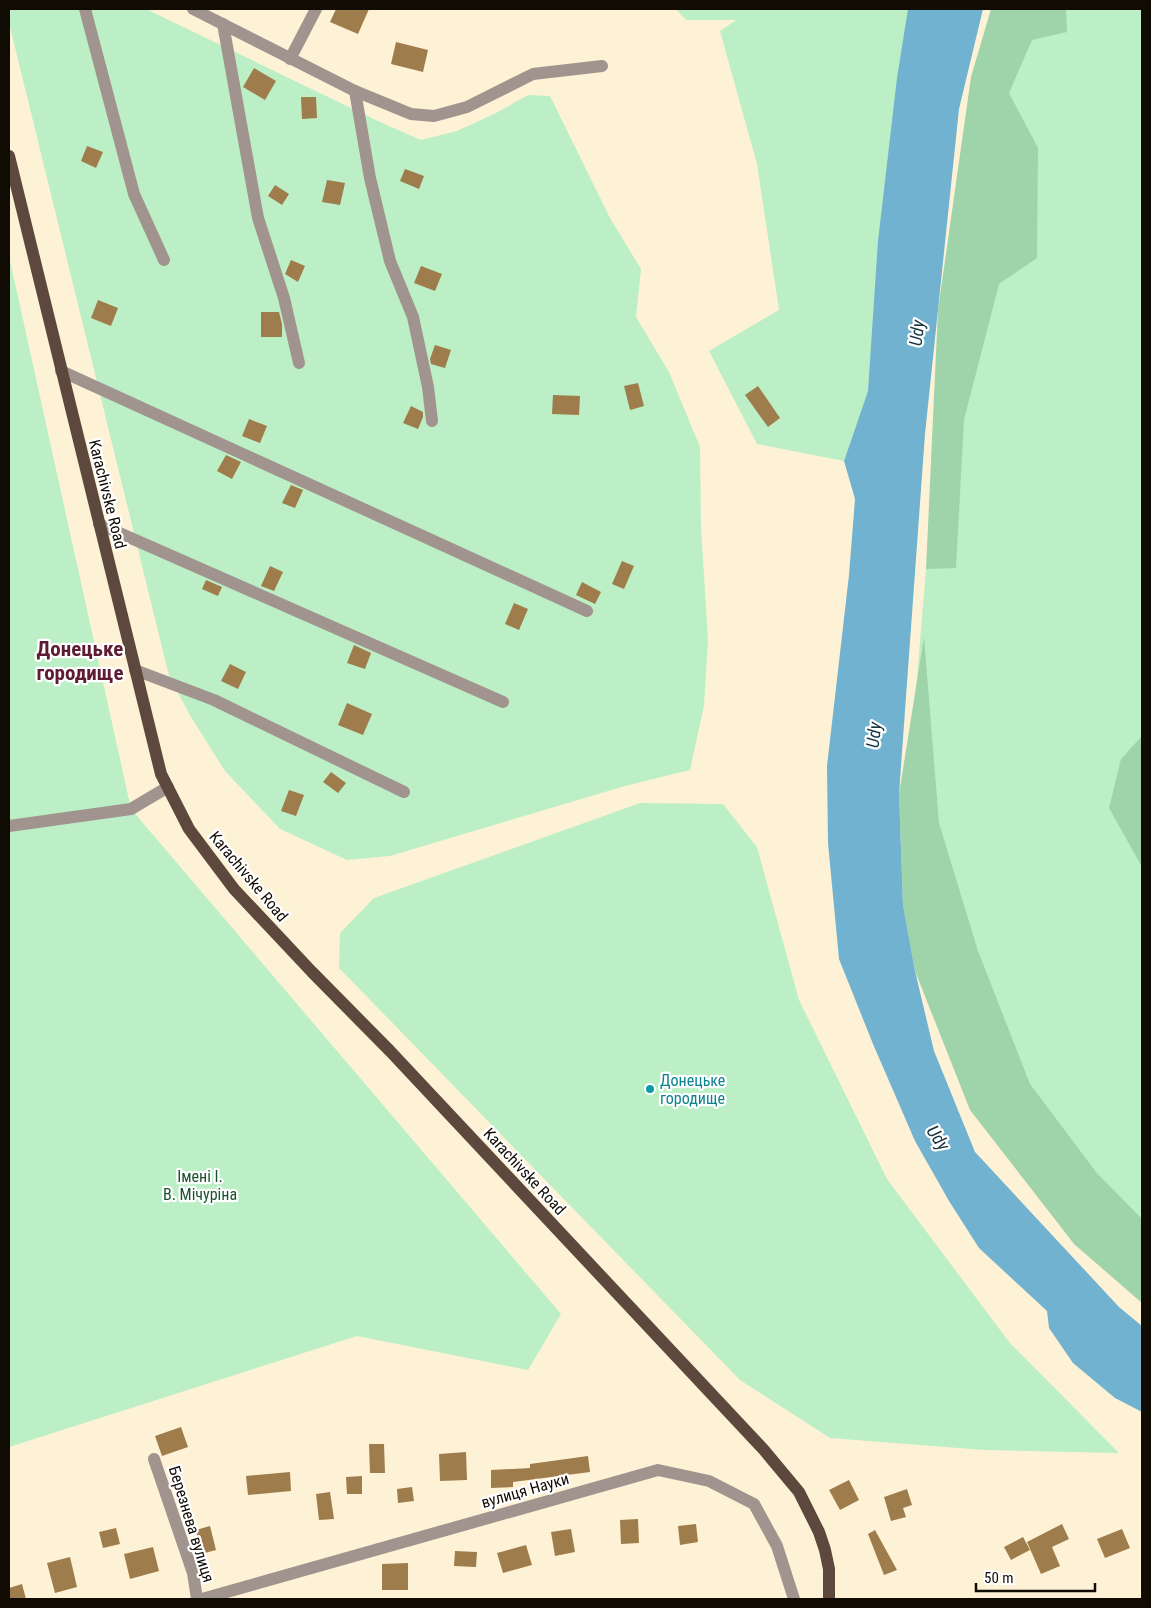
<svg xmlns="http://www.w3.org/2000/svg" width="1151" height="1608" viewBox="0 0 1151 1608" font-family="'Roboto Condensed',sans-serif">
  <rect width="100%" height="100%" fill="#fef2d6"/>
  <g fill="#bcefc6">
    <polygon points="9,9 146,9 380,122 421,140 457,131 496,113 528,95 550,96 610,218 641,269 636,317 669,372 700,447 701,527 708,640 704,706 690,770 625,786 390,856 347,860 280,829 225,771 191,717 169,676 9,23"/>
    <polygon points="676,9 911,9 868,391 844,461 757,444 709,351 779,310 757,164 720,31 736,20 686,20"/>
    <polygon points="1014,9 1142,9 1142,1241 994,1050 907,798 926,569"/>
    <polygon points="9,256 131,809 561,1314 528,1370 357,1336 9,1447"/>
    <polygon points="640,803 723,804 757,847 799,1000 887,1179 1010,1343 1119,1453 984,1450 830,1438 740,1380 339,968 340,933 374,898"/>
  </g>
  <g fill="#9fd3aa">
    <polygon points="991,9 1066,9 1067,32 1032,40 1009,93 1038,148 1037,258 999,284 964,420 956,568 926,569 938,310 971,77"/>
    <polygon points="924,637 939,823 978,951 1030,1084 1096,1172 1142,1219 1142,1303 1074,1244 970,1110 915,971 903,905 899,794"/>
    <polygon points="1142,736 1142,867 1109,808 1121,759"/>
  </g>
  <polygon fill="#70b2cf" points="908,9 983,9 959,109 925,434 899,794 903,905 915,971 934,1051 975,1152 1119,1307 1142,1326 1142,1412 1115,1398 1073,1363 1049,1328 1047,1311 979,1248 949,1201 915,1141 873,1044 839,959 828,843 827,766 849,575 855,499 844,461 868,391 878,241 897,78"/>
  <g fill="#9f7c4b">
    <polygon points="336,9 369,9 358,34 330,22"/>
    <polygon points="396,42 428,50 423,72 391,64"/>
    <polygon points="254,68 276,81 265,100 243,87"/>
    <polygon points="301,97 316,97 317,118 302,119"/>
    <polygon points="87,146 103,152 96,168 81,161"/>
    <polygon points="405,169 424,176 419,189 400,181"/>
    <polygon points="327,180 345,183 340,205 322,202"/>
    <polygon points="275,185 289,194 282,205 268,196"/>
    <polygon points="291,260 305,266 298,282 285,274"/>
    <polygon points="421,266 442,274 435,291 414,283"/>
    <polygon points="98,300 118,308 111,326 91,318"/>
    <polygon points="261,312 279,312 282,324 282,337 261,337"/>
    <polygon points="435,345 451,350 445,368 431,364 430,359"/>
    <polygon points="638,383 644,406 630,410 624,386"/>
    <polygon points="758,386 780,418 768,427 745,395"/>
    <polygon points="553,395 580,396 579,415 552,414"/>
    <polygon points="411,406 423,412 423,417 418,429 403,423"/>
    <polygon points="249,419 267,426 260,443 242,436"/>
    <polygon points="226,455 241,462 232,479 217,471"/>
    <polygon points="291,485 303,490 295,508 282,503"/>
    <polygon points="622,561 634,566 624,589 612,584"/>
    <polygon points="270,566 283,572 274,591 261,586"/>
    <polygon points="206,580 222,587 218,596 202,589"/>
    <polygon points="582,582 601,592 595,604 576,595"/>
    <polygon points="514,603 528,609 519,630 505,624"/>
    <polygon points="354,645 371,653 365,669 347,663"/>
    <polygon points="230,664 246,672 238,689 221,681"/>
    <polygon points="347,703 372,714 363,735 338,725"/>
    <polygon points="331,772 346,783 338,793 323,782"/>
    <polygon points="289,790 304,795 296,816 281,811"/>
    <polygon points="181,1427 188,1447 162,1456 155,1436"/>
    <polygon points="369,1444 384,1444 385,1473 370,1473"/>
    <polygon points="466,1452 467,1480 440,1481 439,1454"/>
    <polygon points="588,1456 590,1472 513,1482 513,1487 491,1488 491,1470 530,1468 530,1464"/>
    <polygon points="290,1472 291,1491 248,1495 246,1476"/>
    <polygon points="362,1476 362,1494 347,1494 346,1477"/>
    <polygon points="849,1480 859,1500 840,1510 829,1490"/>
    <polygon points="412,1487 414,1501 398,1503 397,1489"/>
    <polygon points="907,1489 912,1505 903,1508 906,1517 891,1521 884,1497"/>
    <polygon points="330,1492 334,1519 319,1520 316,1494"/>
    <polygon points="638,1519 639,1543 621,1544 620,1520"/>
    <polygon points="696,1524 698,1542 680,1545 678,1526"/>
    <polygon points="1062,1524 1069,1539 1052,1547 1060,1566 1041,1574 1027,1542"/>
    <polygon points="210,1526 216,1550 201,1554 196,1530"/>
    <polygon points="116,1528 120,1544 103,1548 99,1532"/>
    <polygon points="571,1529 575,1552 555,1556 551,1532"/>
    <polygon points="1122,1529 1130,1548 1105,1558 1097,1539"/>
    <polygon points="875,1530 897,1570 884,1575 868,1534"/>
    <polygon points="1023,1537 1030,1550 1011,1560 1004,1547"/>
    <polygon points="526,1545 532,1565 503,1573 497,1553"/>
    <polygon points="153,1547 159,1571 130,1579 124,1554"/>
    <polygon points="455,1551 477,1552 476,1567 454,1566"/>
    <polygon points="70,1557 77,1587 55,1593 47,1563"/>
    <polygon points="408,1563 408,1590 382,1590 382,1564"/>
    <polygon points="22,1584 26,1599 9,1599 9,1588"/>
  </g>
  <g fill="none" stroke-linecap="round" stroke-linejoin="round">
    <g stroke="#a1948e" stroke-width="12">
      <polyline points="85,9 134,194 164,260"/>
      <polyline points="193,9 355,91 411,114 434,116 467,107 533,74 602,66"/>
      <polyline points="223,24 258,218 284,298 299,363"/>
      <polyline points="290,59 316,9"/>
      <polyline points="355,91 370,178 390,261 413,317 428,387 432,421"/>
      <polyline points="61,371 587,611"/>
      <polyline points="99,524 503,702"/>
      <polyline points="135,670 214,700 404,792"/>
      <polyline points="9,826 131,809 168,787"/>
      <polyline points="154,1459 193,1573 197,1599"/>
      <polyline points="202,1599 658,1470 709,1481 754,1504 777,1546 794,1599"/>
    </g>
    <polyline stroke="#5d483e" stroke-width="12" points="9,156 161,774 189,829 234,889 312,972 390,1051 764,1450 799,1492 819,1532 825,1550 829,1569 829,1599"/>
  </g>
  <circle fill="#0f9aa8" stroke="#fff" stroke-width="2" cx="650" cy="1089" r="5"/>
  <g text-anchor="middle" stroke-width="4.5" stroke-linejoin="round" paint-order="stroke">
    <g font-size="16" fill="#100c04" stroke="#fff">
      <text transform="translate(108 494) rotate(76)" y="6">Karachivske Road</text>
      <text transform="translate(249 876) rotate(50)" y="6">Karachivske Road</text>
      <text transform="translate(525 1171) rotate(47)" y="6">Karachivske Road</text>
      <text transform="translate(525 1490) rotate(-16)" y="6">вулиця Науки</text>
      <text transform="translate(192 1524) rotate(73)" y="6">Березнева вулиця</text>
    </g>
    <g font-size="16" fill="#0d838f" stroke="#fff" text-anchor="start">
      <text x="660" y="1086">Донецьке<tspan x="660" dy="18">городище</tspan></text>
    </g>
    <g font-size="16" fill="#19522b" stroke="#fff">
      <text x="200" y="1182">Імені І.<tspan x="200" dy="18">В. Мічуріна</tspan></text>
    </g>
    <g font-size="18" font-style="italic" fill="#163542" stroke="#fff">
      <text transform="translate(917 333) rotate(-84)" y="6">Udy</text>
      <text transform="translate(874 735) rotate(-84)" y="6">Udy</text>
      <text transform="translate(938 1138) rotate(56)" y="6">Udy</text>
    </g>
    <g font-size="21" font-weight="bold" fill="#5e1b34" stroke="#fff">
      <text x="80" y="656">Донецьке<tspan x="80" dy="24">городище</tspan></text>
    </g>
  </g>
  <rect width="1151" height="1608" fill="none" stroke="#100c04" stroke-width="20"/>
  <path d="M976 1583v8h119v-8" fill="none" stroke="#100c04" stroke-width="2.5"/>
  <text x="984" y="1583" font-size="15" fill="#100c04" stroke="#ffffff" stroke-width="4" paint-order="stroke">50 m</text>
</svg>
